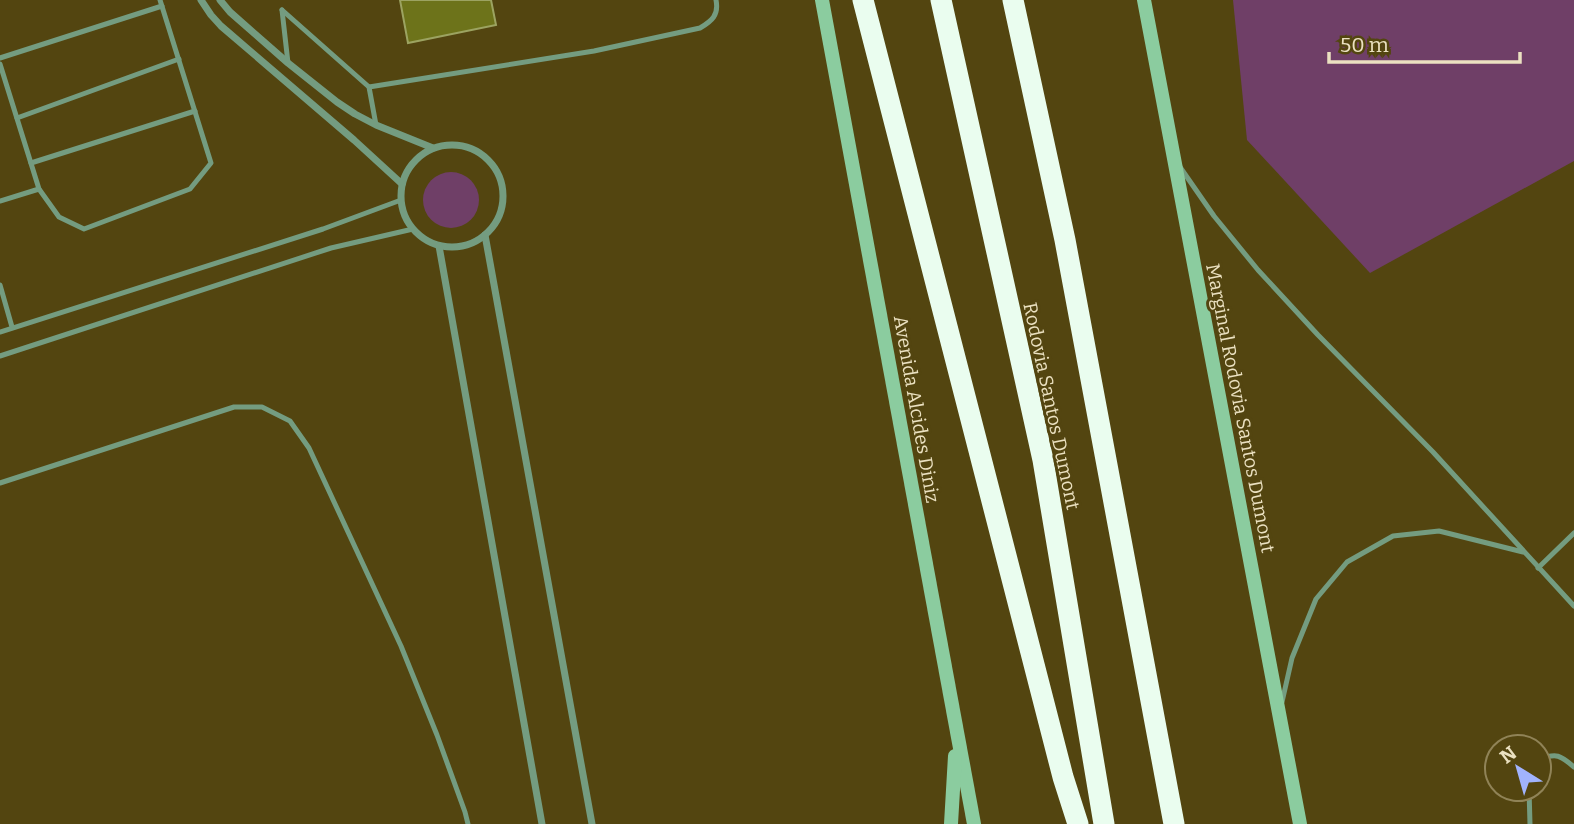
<svg xmlns="http://www.w3.org/2000/svg" width="1574" height="824" viewBox="0 0 1574 824" font-family="Bitter,serif">
  <rect width="100%" height="100%" fill="#534510"/>
  <g fill="#6f3f67">
    <polygon points="1233,0 1574,0 1574,161 1370,273 1247,140"/>
    <circle cx="451" cy="200" r="28"/>
  </g>
  <polygon fill="#6d731a" stroke="#9ca361" stroke-width="2" points="400,0 491,0 496,25 408,43"/>
  <g fill="none" stroke-linecap="round" stroke-linejoin="round">
    <g stroke="#749c80" stroke-width="5">
      <polyline points="282,10 369,87 376,125"/>
      <polyline points="282,10 288,63"/>
      <polyline points="0,58 162,6"/>
      <polyline points="0,64 39,189 59,217 84,229 190,189 211,163 160,0"/>
      <path d="M369,87L594,51L700,28C712,21 719,15 716,0"/>
      <polyline points="17,118 179,59"/>
      <polyline points="31,163 195,111"/>
      <polyline points="1180,167 1214,216 1258,270 1318,335 1433,452 1574,606"/>
      <polyline points="0,201 39,189"/>
      <polyline points="0,285 12,327"/>
      <polyline points="0,332 323,229 401,200"/>
      <polyline points="0,356 331,248 413,229"/>
      <polyline points="0,483 234,407 262,407 290,421 309,448 401,646 437,735 465,812 468,824"/>
      <polyline points="1538,568 1574,533"/>
      <polyline points="1282,702 1292,658 1316,599 1347,562 1393,536 1439,531 1523,552"/>
      <path d="M1539,759C1557,753 1560,755 1574,767"/>
      <polyline points="1529,789 1530,824"/>
    </g>
    <g stroke="#749c80" stroke-width="7">
      <polyline points="201,0 211,15 221,26 354,140 402,184"/>
      <polyline points="220,0 230,12 288,63 337,102 355,114 376,125 433,148"/>
      <circle cx="452" cy="196" r="51"/>
      <polyline points="485,235 592,824"/>
      <polyline points="439,246 542,824"/>
    </g>
    <g stroke="#8bcc9f" stroke-width="14">
      <polyline points="822,0 974,824"/>
      <polyline points="1144,0 1300,824"/>
      <polyline points="951,824 955,756"/>
    </g>
    <g stroke="#eafdef" stroke-width="21">
      <polyline points="863,0 1063,777 1078,824"/>
      <polyline points="941,0 1043,460 1104,824"/>
      <polyline points="1013,0 1065,240 1174,824"/>
    </g>
  </g>
  <g text-anchor="middle" stroke-width="6" stroke-linejoin="round" paint-order="stroke">
    <g font-size="19" fill="#ebe1c1" stroke="#534510">
      <text transform="translate(1052 406) rotate(78)" y="7">Rodovia Santos Dumont</text>
      <text transform="translate(1241 408) rotate(79)" y="7">Marginal Rodovia Santos Dumont</text>
      <text transform="translate(917 409) rotate(80)" y="7">Avenida Alcides Diniz</text>
    </g>
  </g>
  <g transform="translate(1518 768) rotate(323)"><circle r="33" fill="#534510" stroke="#908357" stroke-width="2"/>
  <path d="M0-5L12 26L0 18L-12 26Z" fill="#a1b3fd"/>
  <text y="-10" font-size="19" font-weight="bold" text-anchor="middle" fill="#ebe1c1">N</text>
  </g>
  <path d="M1329 52v10h191v-10" fill="none" stroke="#ebe1c1" stroke-width="3.5"/>
  <text x="1340" y="52" font-size="21" fill="#ebe1c1" stroke="#534510" stroke-width="5" paint-order="stroke">50 m</text>
</svg>
